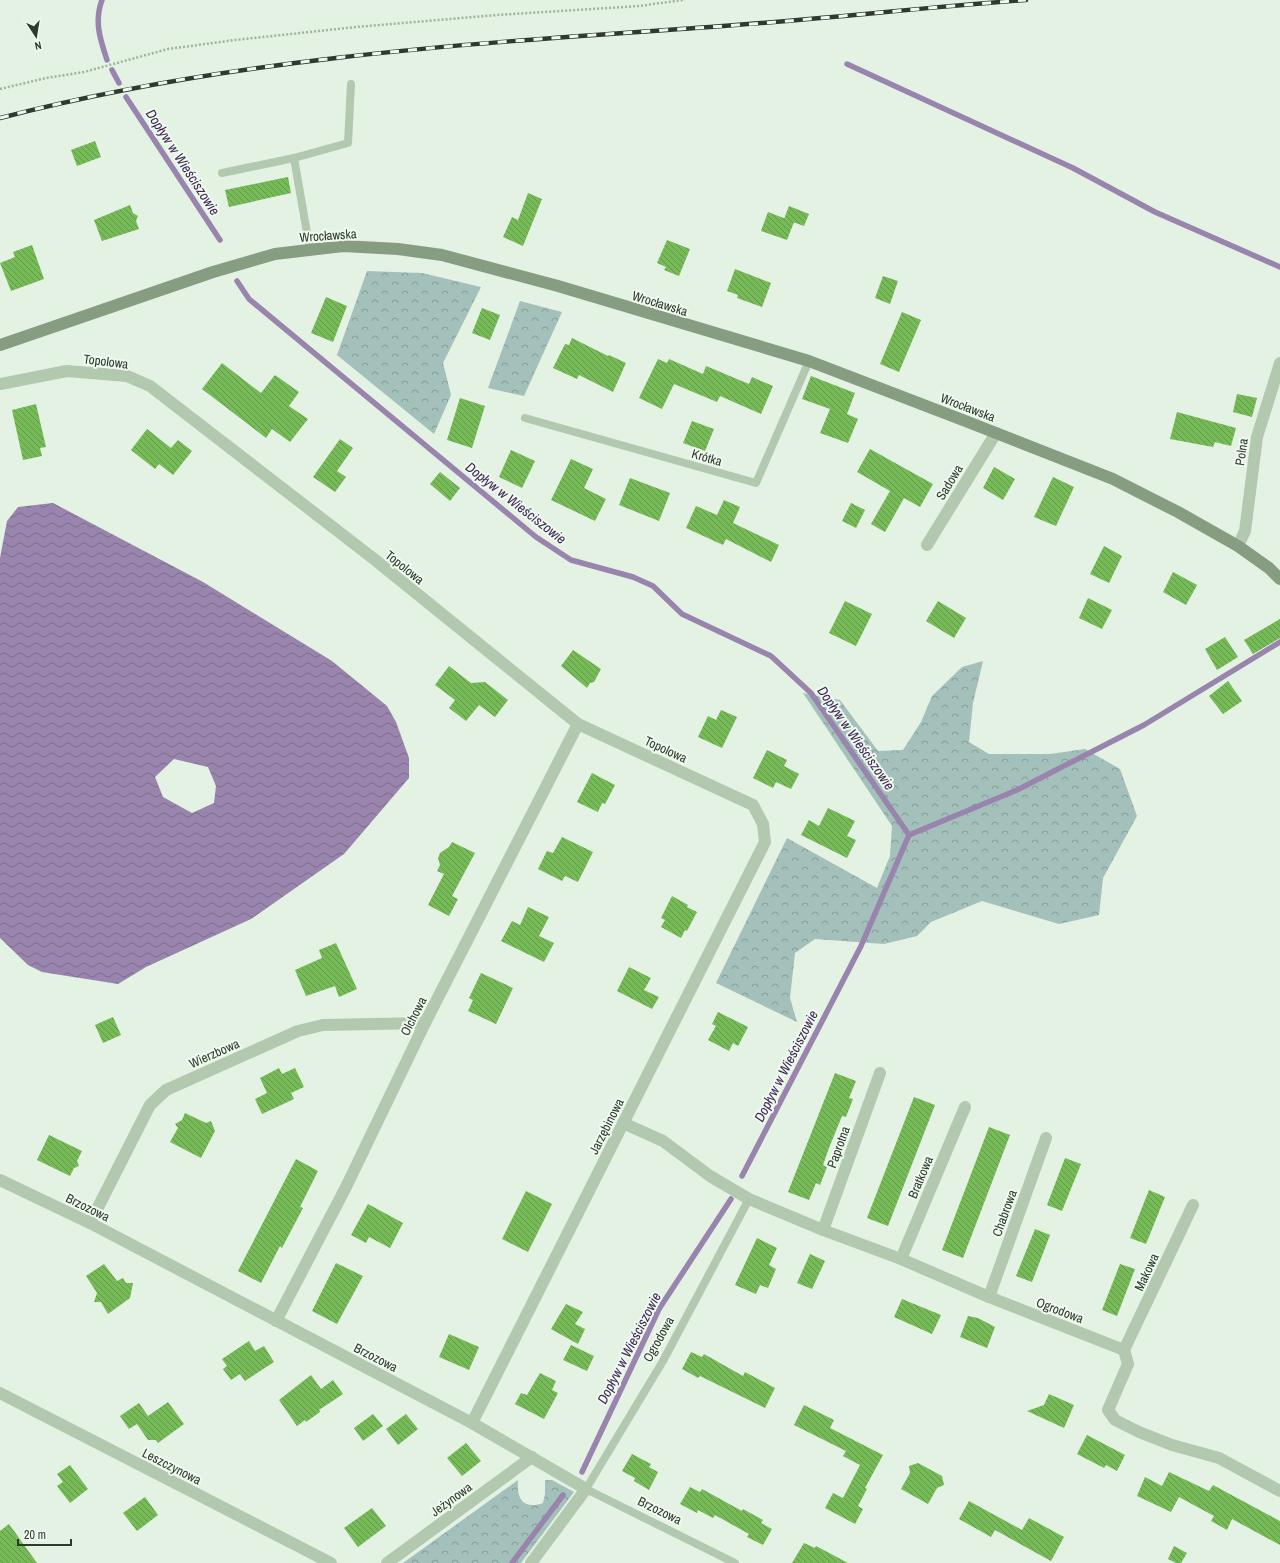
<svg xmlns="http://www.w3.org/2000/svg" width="1280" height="1563" viewBox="0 0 1280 1563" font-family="'Archivo Narrow',sans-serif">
  <defs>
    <pattern id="forest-crowns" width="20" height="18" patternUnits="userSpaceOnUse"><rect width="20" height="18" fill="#a4c0ba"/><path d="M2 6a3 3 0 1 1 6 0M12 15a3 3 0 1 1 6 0" fill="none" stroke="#869d97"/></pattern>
    <pattern id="water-waves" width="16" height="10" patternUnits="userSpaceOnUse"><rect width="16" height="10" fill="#9884ac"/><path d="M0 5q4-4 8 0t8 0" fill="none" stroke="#7c6d8c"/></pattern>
    <pattern id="building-back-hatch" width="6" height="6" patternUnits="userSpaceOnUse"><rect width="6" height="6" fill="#77bb58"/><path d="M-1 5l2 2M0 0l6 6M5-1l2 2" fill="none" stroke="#629949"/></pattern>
  </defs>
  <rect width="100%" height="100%" fill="#e3f2e3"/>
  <g fill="url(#forest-crowns)">
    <polygon points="367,271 422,273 481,287 443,363 451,395 434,434 337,355"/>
    <polygon points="520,301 562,312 524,396 488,388"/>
    <polygon points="983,661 973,703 969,742 989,754 1050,754 1085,749 1120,769 1137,816 1103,878 1099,915 1059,924 982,901 931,922 917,936 884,944 815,939 795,953 790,998 797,1022 716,983 787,838 877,888 890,856 892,826 803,693 840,700 878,751 903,750 921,722 932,696 962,667"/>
    <path d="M518,1480C516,1499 524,1510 543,1503L545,1494V1480H552L574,1492L521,1563H403Z"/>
  </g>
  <path fill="url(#water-waves)" fill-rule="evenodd" d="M53,503L203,582L332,661L387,706L396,722L409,758V778L344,854L251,919L146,967L118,984L42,972L28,965L0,938V558L7,521L18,507ZM174,759L208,767L216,786L214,803L192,813L163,797L155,777Z"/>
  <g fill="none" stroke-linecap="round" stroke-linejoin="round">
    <g stroke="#9884ac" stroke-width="5.5">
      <path d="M102,0C94,21 100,39 107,60"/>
      <polyline points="847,64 1073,168 1155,212 1280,267"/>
      <polyline points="112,70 119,83"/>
      <polyline points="126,97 220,240"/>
      <polyline points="237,281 249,299 536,537 571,560 633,577 653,586 682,614 771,656 811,693 909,835 861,946 742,1176"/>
      <polyline points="909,835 1017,790 1144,725 1280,642"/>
      <polyline points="582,1472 659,1309 731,1199"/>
      <polyline points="512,1563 563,1495"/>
    </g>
  </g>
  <g fill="url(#building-back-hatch)">
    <polygon points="95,141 101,157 77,166 71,150"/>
    <polygon points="288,177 291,193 229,207 225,190"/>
    <polygon points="528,193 542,199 523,246 503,237 512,217 518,220"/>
    <polygon points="130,205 133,213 138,216 136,221 139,229 102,241 94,220"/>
    <polygon points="789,206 809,214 804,226 784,219"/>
    <polygon points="768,212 794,222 787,240 761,231"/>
    <polygon points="667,240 690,249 679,276 664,270 666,267 657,263"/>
    <polygon points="32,245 44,279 11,291 0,263 15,257 13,252"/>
    <polygon points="735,269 771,283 762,307 737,298 738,295 727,291"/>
    <polygon points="883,276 898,281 890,304 875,298"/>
    <polygon points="326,297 347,306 333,342 311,333"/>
    <polygon points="482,308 500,315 490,340 472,333"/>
    <polygon points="902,312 921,320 899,372 880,364"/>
    <polygon points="572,338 608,356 609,355 626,363 613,392 579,375 577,379 553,368 565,344 569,345"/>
    <polygon points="658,359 667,363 669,359 703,374 706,366 749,384 752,377 773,386 761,414 720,396 717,402 674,384 662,409 639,398"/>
    <polygon points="222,363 261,393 275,375 299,392 289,406 308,419 290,442 272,429 266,438 202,389"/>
    <polygon points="811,376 855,393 847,414 858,419 848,443 820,433 830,409 802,399"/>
    <polygon points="1237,394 1257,398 1252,417 1233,412"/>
    <polygon points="460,398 485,406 472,448 447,440"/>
    <polygon points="36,404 46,447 40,448 42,456 23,460 12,410"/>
    <polygon points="1177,412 1236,428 1231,446 1215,442 1213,447 1170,439"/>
    <polygon points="692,421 714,429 705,451 683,443"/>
    <polygon points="147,429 171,448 178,440 192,451 173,475 159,464 155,469 131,450"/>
    <polygon points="340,439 353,448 337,471 346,477 335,492 313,477"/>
    <polygon points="870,449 933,484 920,507 904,498 885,532 871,524 890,491 857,472"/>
    <polygon points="511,450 535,461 522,488 499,477"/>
    <polygon points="571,459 593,469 584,488 606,499 595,521 551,500"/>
    <polygon points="994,467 1015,479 1003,500 983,488"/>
    <polygon points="440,472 460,488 450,501 430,484"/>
    <polygon points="1053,477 1074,487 1056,526 1034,517"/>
    <polygon points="630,478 670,493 659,521 619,505"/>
    <polygon points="724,500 740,507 733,523 779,545 771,562 726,539 723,545 686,528 696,506 717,515"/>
    <polygon points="851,503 865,510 856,528 842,521"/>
    <polygon points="1104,546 1122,556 1109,583 1090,574"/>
    <polygon points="1173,572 1197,585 1186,605 1163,592"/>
    <polygon points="1088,598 1112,610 1102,629 1079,618"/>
    <polygon points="845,601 872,614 856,646 829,633"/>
    <polygon points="938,601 966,618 954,638 926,621"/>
    <polygon points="1280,619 1280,638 1253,654 1244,640"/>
    <polygon points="1225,637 1238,657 1217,670 1205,649"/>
    <polygon points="573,650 601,669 594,682 590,683 587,688 561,666"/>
    <polygon points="449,666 471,683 485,682 508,700 495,717 479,705 466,721 449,708 455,700 435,685"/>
    <polygon points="1228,681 1242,701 1223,714 1209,696"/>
    <polygon points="721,710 737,717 722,748 698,737 708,716 716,720"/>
    <polygon points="767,750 787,760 784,766 799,774 791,789 776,782 773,788 753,778"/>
    <polygon points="592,773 615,785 605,804 602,803 598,812 577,802"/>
    <polygon points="828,808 855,821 847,836 856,840 847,858 801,835 809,820 819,826"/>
    <polygon points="562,837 593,852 578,882 565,876 562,881 538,869 547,851 553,853"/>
    <polygon points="452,842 475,853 452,896 458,899 449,916 428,905 444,874 437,871 440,865 438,858 440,853 449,847"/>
    <polygon points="672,896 688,905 687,907 697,912 687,931 685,930 681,938 661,927 665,920 661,918"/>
    <polygon points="528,907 549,917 539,936 554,943 544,962 501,941 512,921 520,925"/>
    <polygon points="336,943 357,989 339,997 335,986 306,996 295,970 322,958 319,950"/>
    <polygon points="629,967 651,978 644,990 659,997 652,1009 617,991"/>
    <polygon points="481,973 513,988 496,1024 468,1011 473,1000 469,998"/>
    <polygon points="718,1012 748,1027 738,1046 733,1043 729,1051 708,1040 716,1026 712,1024"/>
    <polygon points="113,1017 121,1035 103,1043 95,1025"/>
    <polygon points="279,1068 282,1074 295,1068 304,1087 291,1093 294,1099 262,1114 255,1099 267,1093 260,1078"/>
    <polygon points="835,1073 856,1081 849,1098 853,1099 846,1117 842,1116 829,1148 823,1165 827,1167 820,1185 816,1183 809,1200 788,1192"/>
    <polygon points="914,1097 935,1105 888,1226 867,1218"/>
    <polygon points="185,1113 206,1123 211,1121 215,1131 201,1158 170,1142 178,1128 175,1124 182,1120"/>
    <polygon points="989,1127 1010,1135 963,1258 942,1250"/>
    <polygon points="49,1135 82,1151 77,1161 79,1166 74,1168 70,1176 37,1160"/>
    <polygon points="1065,1158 1081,1164 1062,1211 1047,1205"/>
    <polygon points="296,1159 318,1171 300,1207 303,1208 282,1248 280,1246 261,1283 238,1271"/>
    <polygon points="1149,1190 1165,1197 1146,1244 1130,1238"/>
    <polygon points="526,1191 552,1204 528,1252 502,1239"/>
    <polygon points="368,1204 403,1223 390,1248 369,1237 366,1243 351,1235"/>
    <polygon points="1035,1229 1050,1235 1032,1282 1016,1276"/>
    <polygon points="757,1238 777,1248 769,1265 776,1269 768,1288 760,1285 756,1294 735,1285"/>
    <polygon points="810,1254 825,1261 812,1289 797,1283"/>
    <polygon points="336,1263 363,1276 337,1324 312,1311"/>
    <polygon points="104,1264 117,1281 123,1278 126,1283 133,1283 130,1298 108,1314 101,1302 94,1302 97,1293 86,1276"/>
    <polygon points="1120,1264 1135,1269 1117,1316 1102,1310"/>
    <polygon points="902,1299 941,1315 932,1334 894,1317"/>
    <polygon points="566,1304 583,1312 575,1324 585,1329 578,1344 551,1329"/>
    <polygon points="968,1316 978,1318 995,1327 987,1348 960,1337"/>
    <polygon points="449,1334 479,1347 469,1370 439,1357"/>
    <polygon points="249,1341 255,1351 264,1346 274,1362 245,1381 240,1374 231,1380 223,1369 227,1366 222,1359"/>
    <polygon points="571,1345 594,1356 587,1371 563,1360"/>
    <polygon points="691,1352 702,1357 704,1354 743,1376 745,1372 775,1388 765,1408 700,1376 698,1378 682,1369"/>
    <polygon points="540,1373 556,1381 552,1390 558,1393 544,1419 515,1404 521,1393 527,1395"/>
    <polygon points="311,1375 321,1389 333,1380 343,1394 319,1410 320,1412 306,1422 305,1420 297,1426 279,1400"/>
    <polygon points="1049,1394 1074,1405 1064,1428 1027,1411 1044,1405"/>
    <polygon points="168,1402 184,1424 158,1443 156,1440 148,1440 137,1424 129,1429 120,1416 139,1403 148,1416"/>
    <polygon points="804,1405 834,1420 830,1428 883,1455 865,1488 867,1489 858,1506 863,1509 855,1524 825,1508 833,1493 843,1498 860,1465 843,1456 846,1451 794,1425"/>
    <polygon points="373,1414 383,1426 363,1441 354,1428"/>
    <polygon points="406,1414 418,1429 398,1445 386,1429"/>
    <polygon points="1087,1435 1125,1455 1117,1471 1106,1465 1104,1468 1077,1454"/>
    <polygon points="466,1443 481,1461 462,1476 447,1458"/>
    <polygon points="632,1454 651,1464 649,1467 658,1472 649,1490 634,1481 635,1478 622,1471"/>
    <polygon points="918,1463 942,1476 944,1485 937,1488 928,1504 901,1489 910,1473 909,1466"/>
    <polygon points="70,1465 88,1489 70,1503 57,1486 63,1482 57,1474"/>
    <polygon points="1169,1472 1209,1491 1213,1485 1280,1521 1280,1545 1232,1519 1227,1530 1211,1521 1214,1516 1179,1497 1171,1512 1137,1496 1145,1477 1162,1486"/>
    <polygon points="690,1487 700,1492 702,1489 742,1511 743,1509 763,1520 761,1523 772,1529 763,1545 747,1537 749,1534 715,1515 713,1518 698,1510 697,1513 680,1504"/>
    <polygon points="145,1497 158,1515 137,1531 123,1513"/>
    <polygon points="969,1501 1022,1530 1029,1518 1064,1537 1051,1561 995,1530 991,1537 959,1519"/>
    <polygon points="372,1508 386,1526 358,1547 344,1528"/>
    <polygon points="9,1524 37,1563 0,1563 0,1531"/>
    <polygon points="804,1543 815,1548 816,1546 848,1563 792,1563"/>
    <polygon points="1174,1546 1187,1553 1181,1563 1176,1563 1168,1559"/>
  </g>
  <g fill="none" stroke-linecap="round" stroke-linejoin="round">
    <polyline stroke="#9db599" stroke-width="2.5" stroke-dasharray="2 2" stroke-linecap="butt" points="0,89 46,78 84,72 168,49 235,40 356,27 497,15 639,6 683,0"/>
    <g stroke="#b2c9af" stroke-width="8">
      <polyline points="222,173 294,158"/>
      <polyline points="310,250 294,158 348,143 351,84"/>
      <polyline points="525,418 756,483 809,361"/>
      <polyline points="735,1563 586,1489 663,1361 749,1199"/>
    </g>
    <g stroke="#b2c9af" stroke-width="12">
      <polyline points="0,384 67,371 127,376 150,386 374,559 578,724 753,805 763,824 765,842 472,1423"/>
      <polyline points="927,545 996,433"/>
      <polyline points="1238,546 1245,531 1257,437 1280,363"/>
      <polyline points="623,1123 663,1141 710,1176 749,1199 823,1230 901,1259 989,1297 1124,1350 1128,1364 1108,1410 1115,1420 1139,1432 1172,1445 1219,1458 1280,1491"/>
      <polyline points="0,1180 90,1223 472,1423 586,1489 531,1563"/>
      <polyline points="90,1223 150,1105 166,1090 298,1031 323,1025 425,1023"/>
      <polyline points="823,1230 880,1073"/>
      <polyline points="901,1259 965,1107"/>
      <polyline points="989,1297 1046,1138"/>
      <polyline points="276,1321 346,1187 425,1023 578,724"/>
      <polyline points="1124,1350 1193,1205"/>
      <polyline points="0,1393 331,1563"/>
      <polyline points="387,1563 532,1457"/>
    </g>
    <polyline stroke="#869d81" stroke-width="12" points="0,345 213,272 275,254 343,246 398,249 442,255 558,286 809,361 968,422 1113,479 1178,512 1238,546 1269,568 1280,579"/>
    <defs>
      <path id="rail" d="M0,118C228,59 461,44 695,28C805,21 916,8 1026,0"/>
    </defs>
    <use href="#rail" stroke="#2f392c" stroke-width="4.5"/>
    <use href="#rail" stroke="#effaef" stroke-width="3" stroke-dasharray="9" stroke-linecap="butt"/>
  </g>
  <g text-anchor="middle" stroke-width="4" stroke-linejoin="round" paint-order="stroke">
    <g font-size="13" fill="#2f392c" stroke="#effaef">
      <text transform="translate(328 235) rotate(-4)" y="5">Wrocławska</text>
      <text transform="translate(660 303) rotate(17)" y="5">Wrocławska</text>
      <text transform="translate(106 361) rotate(7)" y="5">Topolowa</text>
      <text transform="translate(968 407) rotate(21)" y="5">Wrocławska</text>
      <text transform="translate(1241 452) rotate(-82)" y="5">Polna</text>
      <text transform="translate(707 457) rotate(16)" y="5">Krótka</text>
      <text transform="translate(949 482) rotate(-59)" y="5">Sadowa</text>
      <text transform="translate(405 567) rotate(39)" y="5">Topolowa</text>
      <text transform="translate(666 749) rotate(25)" y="5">Topolowa</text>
      <text transform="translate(413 1016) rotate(-63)" y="5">Olchowa</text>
      <text transform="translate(214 1053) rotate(-24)" y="5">Wierzbowa</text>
      <text transform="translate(606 1126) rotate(-63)" y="5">Jarzębinowa</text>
      <text transform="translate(838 1147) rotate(-70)" y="5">Paprotna</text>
      <text transform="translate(920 1177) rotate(-67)" y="5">Bratkowa</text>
      <text transform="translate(88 1207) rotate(26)" y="5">Brzozowa</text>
      <text transform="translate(1004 1213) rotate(-70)" y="5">Chabrowa</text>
      <text transform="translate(1146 1272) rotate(-65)" y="5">Makowa</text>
      <text transform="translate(1060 1310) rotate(21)" y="5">Ogrodowa</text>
      <text transform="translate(658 1339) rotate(-61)" y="5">Ogrodowa</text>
      <text transform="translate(376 1357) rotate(27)" y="5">Brzozowa</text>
      <text transform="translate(172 1466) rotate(27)" y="5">Leszczynowa</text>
      <text transform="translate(451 1499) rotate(-36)" y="5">Jeżynowa</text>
      <text transform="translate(660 1510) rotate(26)" y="5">Brzozowa</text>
    </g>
    <g font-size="14" font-style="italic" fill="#3f2657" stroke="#effaef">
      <text transform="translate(183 162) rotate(57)" y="5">Dopływ w Wieściszowie</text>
      <text transform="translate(516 503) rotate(38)" y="5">Dopływ w Wieściszowie</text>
      <text transform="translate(856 738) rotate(55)" y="5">Dopływ w Wieściszowie</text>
      <text transform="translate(786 1066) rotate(-63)" y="5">Dopływ w Wieściszowie</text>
      <text transform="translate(629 1348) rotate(-63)" y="5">Dopływ w Wieściszowie</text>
    </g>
  </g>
  <g transform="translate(36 36) rotate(168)" stroke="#effaef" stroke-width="3" paint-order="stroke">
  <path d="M0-3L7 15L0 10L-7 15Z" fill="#2f392c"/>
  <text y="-6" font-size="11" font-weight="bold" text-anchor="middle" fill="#2f392c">N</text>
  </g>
  <path d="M18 1539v6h53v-6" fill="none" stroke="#2f392c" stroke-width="2"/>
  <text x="24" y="1539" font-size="12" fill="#2f392c" stroke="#effaef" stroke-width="3" paint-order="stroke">20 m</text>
</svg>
